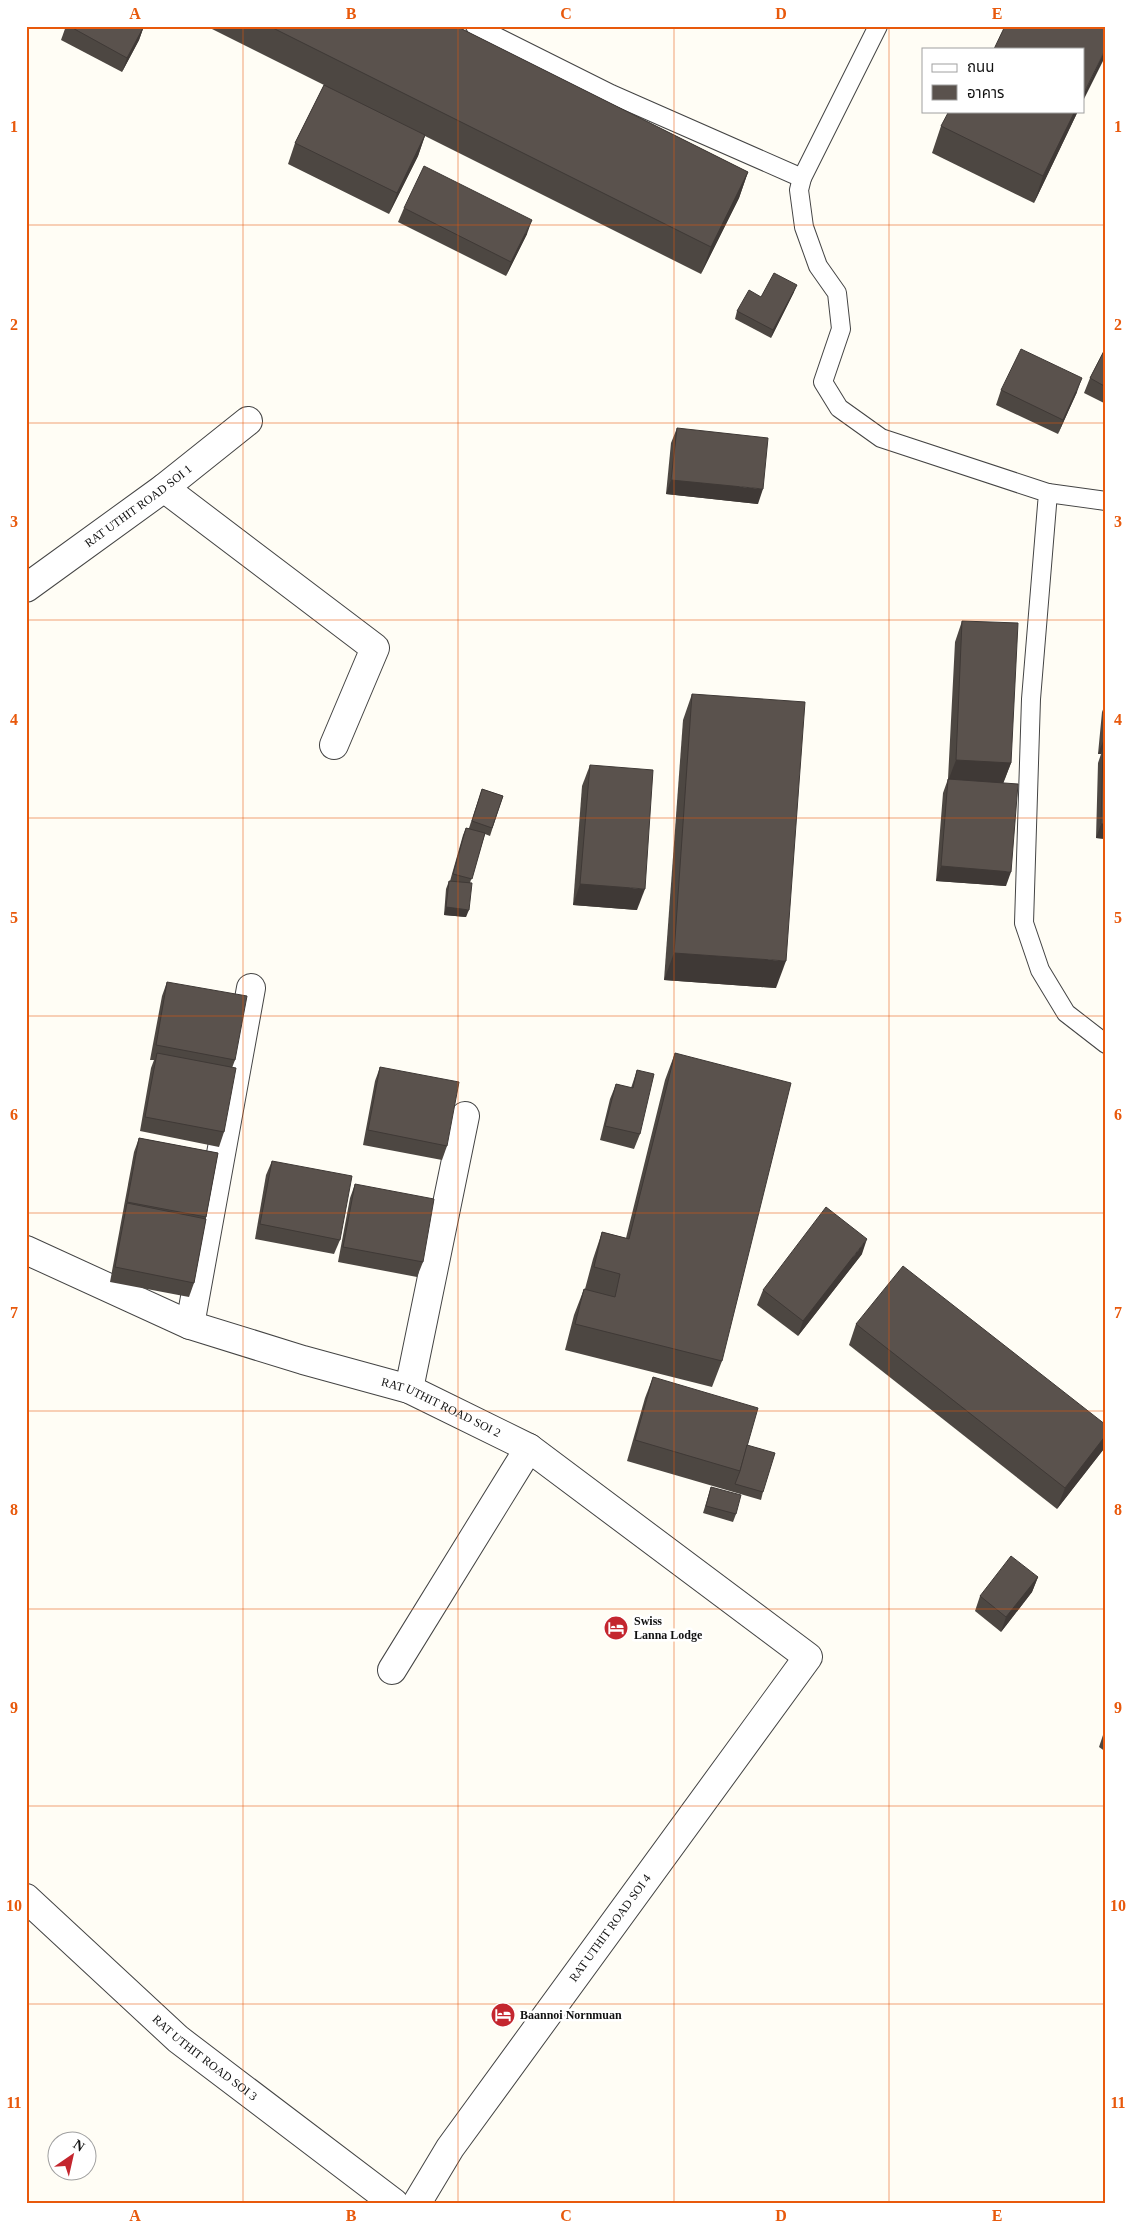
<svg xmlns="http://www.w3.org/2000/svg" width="1132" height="2229" viewBox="0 0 1132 2229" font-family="'Times New Roman','Noto Sans Thai',serif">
  <rect width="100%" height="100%" fill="#fffdf5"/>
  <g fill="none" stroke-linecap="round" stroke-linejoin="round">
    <defs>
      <g id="lane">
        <polyline points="475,26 611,94 802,178"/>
        <polyline points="878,26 802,178 799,190 804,227 818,266 837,293 841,329 823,382 839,408 881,438 1048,493 1031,699 1024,923 1040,970 1066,1013 1106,1044"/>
        <polyline points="1048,493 1106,501"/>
      </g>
      <g id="street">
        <polyline points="164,488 375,648 334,745"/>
        <path id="s1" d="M26,588L164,488L248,421"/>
        <path id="s2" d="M26,1250L190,1325L303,1360L409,1389L529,1448L808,1657L450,2148L417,2203"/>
        <polyline points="190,1325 251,988"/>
        <polyline points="409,1389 465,1116"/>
        <polyline points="392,1670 529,1448"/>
        <path id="s3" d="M26,1898L178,2039L394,2203"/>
      </g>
    </defs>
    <use href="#lane" stroke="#444" stroke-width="20"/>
    <use href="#street" stroke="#444" stroke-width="30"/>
    <use href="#lane" stroke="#fff" stroke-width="18"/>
    <use href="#street" stroke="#fff" stroke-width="28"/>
  </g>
  <g fill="#4d4742">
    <polygon points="66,26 144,26 139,40 122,72 61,40"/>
    <polygon points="206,26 456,26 748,172 739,198 701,274 425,136 418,156 389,214 288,164 295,143 324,85"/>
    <polygon points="1078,111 1034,203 932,153 941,126"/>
    <polygon points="404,208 527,234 506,276 398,222"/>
    <polygon points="794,292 771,338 735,319 737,311 761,297"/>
    <polygon points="1106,347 1106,404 1084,393 1090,378"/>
    <polygon points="1001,390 1077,392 1058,434 996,405"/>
    <polygon points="677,428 758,504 666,494 671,443"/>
    <polygon points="962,621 1011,763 1003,783 1006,886 936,881 943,793 948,779 955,642"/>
    <polygon points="692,694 776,988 664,980 683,720"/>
    <polygon points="1106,702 1106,839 1096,838 1098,763 1101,754 1098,754 1102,712"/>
    <polygon points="590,765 637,910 573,905 582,786"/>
    <polygon points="482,789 503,796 490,836 485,834 470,883 466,917 444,915 446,889 449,881 450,881 463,835 466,828 469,828"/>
    <polygon points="167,982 235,1060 232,1068 224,1132 219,1147 140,1131 151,1068 154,1060 150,1060 162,996"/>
    <polygon points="675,1053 722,1361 712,1387 565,1350 574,1315 584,1289 585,1289 593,1259 602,1232 626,1238 665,1080"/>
    <polygon points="380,1067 447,1146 442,1160 363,1145 375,1081"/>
    <polygon points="637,1070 640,1134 634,1149 600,1140 610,1099 616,1084 631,1088"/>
    <polygon points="139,1138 218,1153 194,1283 189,1297 110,1282 134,1152"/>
    <polygon points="272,1161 340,1240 334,1254 255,1239 266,1175"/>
    <polygon points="355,1184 423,1262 417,1277 338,1262 350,1198"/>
    <polygon points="862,1254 798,1336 757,1305 763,1290"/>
    <polygon points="856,1324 1106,1425 1106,1443 1103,1450 1057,1509 849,1345"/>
    <polygon points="653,1377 747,1445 763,1492 761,1500 627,1461 645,1398"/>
    <polygon points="711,1487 736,1514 733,1522 703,1513"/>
    <polygon points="1038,1577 1032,1592 1001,1632 975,1611 980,1596"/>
    <polygon points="1106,1669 1106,1678 1103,1676"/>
    <polygon points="1106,1730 1106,1752 1099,1747 1104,1732"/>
  </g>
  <g fill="#3f3936">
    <polygon points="144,26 139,40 122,72 127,58"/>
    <polygon points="1106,48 1106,55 1083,101 1083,95"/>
    <polygon points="1075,111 1078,111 1034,203 1043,176"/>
    <polygon points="425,135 418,156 389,214 397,193"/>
    <polygon points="748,172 739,198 701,274 711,247"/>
    <polygon points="532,220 527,234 506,276 511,262"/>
    <polygon points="797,285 794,292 771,338 773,330"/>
    <polygon points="1082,378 1077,392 1058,434 1063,420"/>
    <polygon points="671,480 763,489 758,504 666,494"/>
    <polygon points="1104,739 1106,740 1106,755 1103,748 1101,754 1098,754"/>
    <polygon points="956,760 1011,763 1003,784 948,781"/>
    <polygon points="1101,824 1106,824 1106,839 1096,838"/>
    <polygon points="941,866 1011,872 1006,886 936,881"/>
    <polygon points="580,884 645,889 637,910 573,905"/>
    <polygon points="446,907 469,910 466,917 444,915"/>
    <polygon points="674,953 786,961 776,988 664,980"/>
    <polygon points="867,1239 862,1254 798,1336 803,1321"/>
    <polygon points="1106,1435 1106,1443 1103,1450 1057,1509 1065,1488"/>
    <polygon points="1038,1577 1032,1592 1001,1632 1006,1617"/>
  </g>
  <g fill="#5a524d" stroke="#3f3936">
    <polygon points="69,26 144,26 127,58"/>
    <polygon points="269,26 456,26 748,172 711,247"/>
    <polygon points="1005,26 1106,26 1106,48 1083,95 1083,49 994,49"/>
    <polygon points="324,85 425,135 397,193 295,143"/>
    <polygon points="949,111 1075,111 1043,176 941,126"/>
    <polygon points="424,166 532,220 511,262 404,208"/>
    <polygon points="774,273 797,285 773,330 737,311 749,290 761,297"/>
    <polygon points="1106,347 1106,387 1090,378"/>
    <polygon points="1021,349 1082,378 1063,420 1001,390"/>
    <polygon points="677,428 768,438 763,489 671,480"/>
    <polygon points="962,621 1018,623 1011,763 956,760"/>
    <polygon points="692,694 805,702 786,961 674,953"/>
    <polygon points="1106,716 1106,740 1104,739"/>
    <polygon points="1103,748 1106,748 1106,824 1101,824"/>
    <polygon points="590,765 653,770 645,889 580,884"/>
    <polygon points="948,779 1018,784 1011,872 941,866"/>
    <polygon points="482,789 503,796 492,828 472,821"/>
    <polygon points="466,828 485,833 472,879 453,874"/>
    <polygon points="449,881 472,883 469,910 446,907"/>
    <polygon points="167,982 247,996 235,1060 156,1045"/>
    <polygon points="157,1053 236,1068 224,1132 145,1117"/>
    <polygon points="675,1053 791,1083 722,1361 575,1324 584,1289 615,1297 620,1274 594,1267 602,1232 629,1239"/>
    <polygon points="380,1067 459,1082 447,1146 368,1130"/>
    <polygon points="637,1070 654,1074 640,1134 605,1126 616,1084 633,1088"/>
    <polygon points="139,1138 218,1153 206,1217 127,1202"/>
    <polygon points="272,1161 352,1176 340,1240 260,1224"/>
    <polygon points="355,1184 434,1199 423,1262 343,1247"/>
    <polygon points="127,1203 206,1219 194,1283 115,1267"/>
    <polygon points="826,1207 867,1239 803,1321 763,1290"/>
    <polygon points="903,1266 1106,1425 1106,1435 1065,1488 856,1324"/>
    <polygon points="653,1377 758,1408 740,1471 635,1440"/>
    <polygon points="747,1445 775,1453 763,1492 735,1484 740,1471"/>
    <polygon points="711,1487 741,1495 736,1514 706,1506"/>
    <polygon points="1011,1556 1038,1577 1006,1617 980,1596"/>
  </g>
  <path fill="none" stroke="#e8590c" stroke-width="1" stroke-opacity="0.55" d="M243,26V2203M458,26V2203M674,26V2203M889,26V2203M26,225H1106M26,423H1106M26,620H1106M26,818H1106M26,1016H1106M26,1213H1106M26,1411H1106M26,1609H1106M26,1806H1106M26,2004H1106"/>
  <defs>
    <symbol id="hotel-disc" viewBox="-11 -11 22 22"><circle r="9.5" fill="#c4262e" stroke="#fff"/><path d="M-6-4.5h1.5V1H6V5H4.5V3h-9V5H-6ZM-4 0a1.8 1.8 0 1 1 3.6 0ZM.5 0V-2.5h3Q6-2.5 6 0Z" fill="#fff"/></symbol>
  </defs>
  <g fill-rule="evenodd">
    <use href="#hotel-disc" x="602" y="1614" width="28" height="28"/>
    <use href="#hotel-disc" x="489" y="2001" width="28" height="28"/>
  </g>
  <g text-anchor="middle" stroke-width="5" stroke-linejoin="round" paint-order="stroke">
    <g font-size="12" fill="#111" stroke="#fff">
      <text dy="4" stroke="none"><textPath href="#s1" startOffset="139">RAT UTHIT ROAD SOI 1</textPath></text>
      <text dy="4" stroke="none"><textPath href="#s2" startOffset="445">RAT UTHIT ROAD SOI 2</textPath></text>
      <text transform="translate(610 1928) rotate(-54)" y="4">RAT UTHIT ROAD SOI 4</text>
      <text dy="4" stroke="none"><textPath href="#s3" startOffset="240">RAT UTHIT ROAD SOI 3</textPath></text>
    </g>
    <g font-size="12" font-weight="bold" fill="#111" stroke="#fff" text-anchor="start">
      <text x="634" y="1625">Swiss<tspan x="634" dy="14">Lanna Lodge</tspan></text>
      <text x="520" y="2019">Baannoi Nornmuan</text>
    </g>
  </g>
  <rect width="1132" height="2229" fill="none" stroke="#ffffff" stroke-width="55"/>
  <rect x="922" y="48" width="162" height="65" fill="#ffffff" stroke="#a0a0a0"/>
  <rect x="932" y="64" width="25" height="8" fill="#ffffff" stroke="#a0a0a0"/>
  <text x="967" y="72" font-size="15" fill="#111111">ถนน</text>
  <rect x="932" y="85" width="25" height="15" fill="#5a524d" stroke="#a0a0a0"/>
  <text x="967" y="98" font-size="15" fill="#111111">อาคาร</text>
  <g transform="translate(72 2156) rotate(34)"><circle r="24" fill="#ffffff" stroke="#a0a0a0"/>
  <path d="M0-4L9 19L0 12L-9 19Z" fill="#c4262e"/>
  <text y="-8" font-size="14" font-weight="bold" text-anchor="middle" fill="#111111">N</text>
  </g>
  <rect x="28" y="28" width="1076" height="2174" fill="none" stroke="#e8590c" stroke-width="2"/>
  <g font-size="16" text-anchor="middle" font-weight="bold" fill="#e8590c">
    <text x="135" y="19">A</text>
    <text x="351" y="19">B</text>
    <text x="566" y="19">C</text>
    <text x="781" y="19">D</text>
    <text x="997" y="19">E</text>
    <text x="14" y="132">1</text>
    <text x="1118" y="132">1</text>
    <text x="14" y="330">2</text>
    <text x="1118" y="330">2</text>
    <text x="14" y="527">3</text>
    <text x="1118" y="527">3</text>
    <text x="14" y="725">4</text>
    <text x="1118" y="725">4</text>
    <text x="14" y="923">5</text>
    <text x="1118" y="923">5</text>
    <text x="14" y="1120">6</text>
    <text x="1118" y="1120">6</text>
    <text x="14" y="1318">7</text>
    <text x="1118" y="1318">7</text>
    <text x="14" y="1515">8</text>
    <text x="1118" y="1515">8</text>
    <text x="14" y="1713">9</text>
    <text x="1118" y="1713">9</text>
    <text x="14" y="1911">10</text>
    <text x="1118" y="1911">10</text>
    <text x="14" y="2108">11</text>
    <text x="1118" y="2108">11</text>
    <text x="135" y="2221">A</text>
    <text x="351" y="2221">B</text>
    <text x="566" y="2221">C</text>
    <text x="781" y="2221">D</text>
    <text x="997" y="2221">E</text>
  </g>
</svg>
